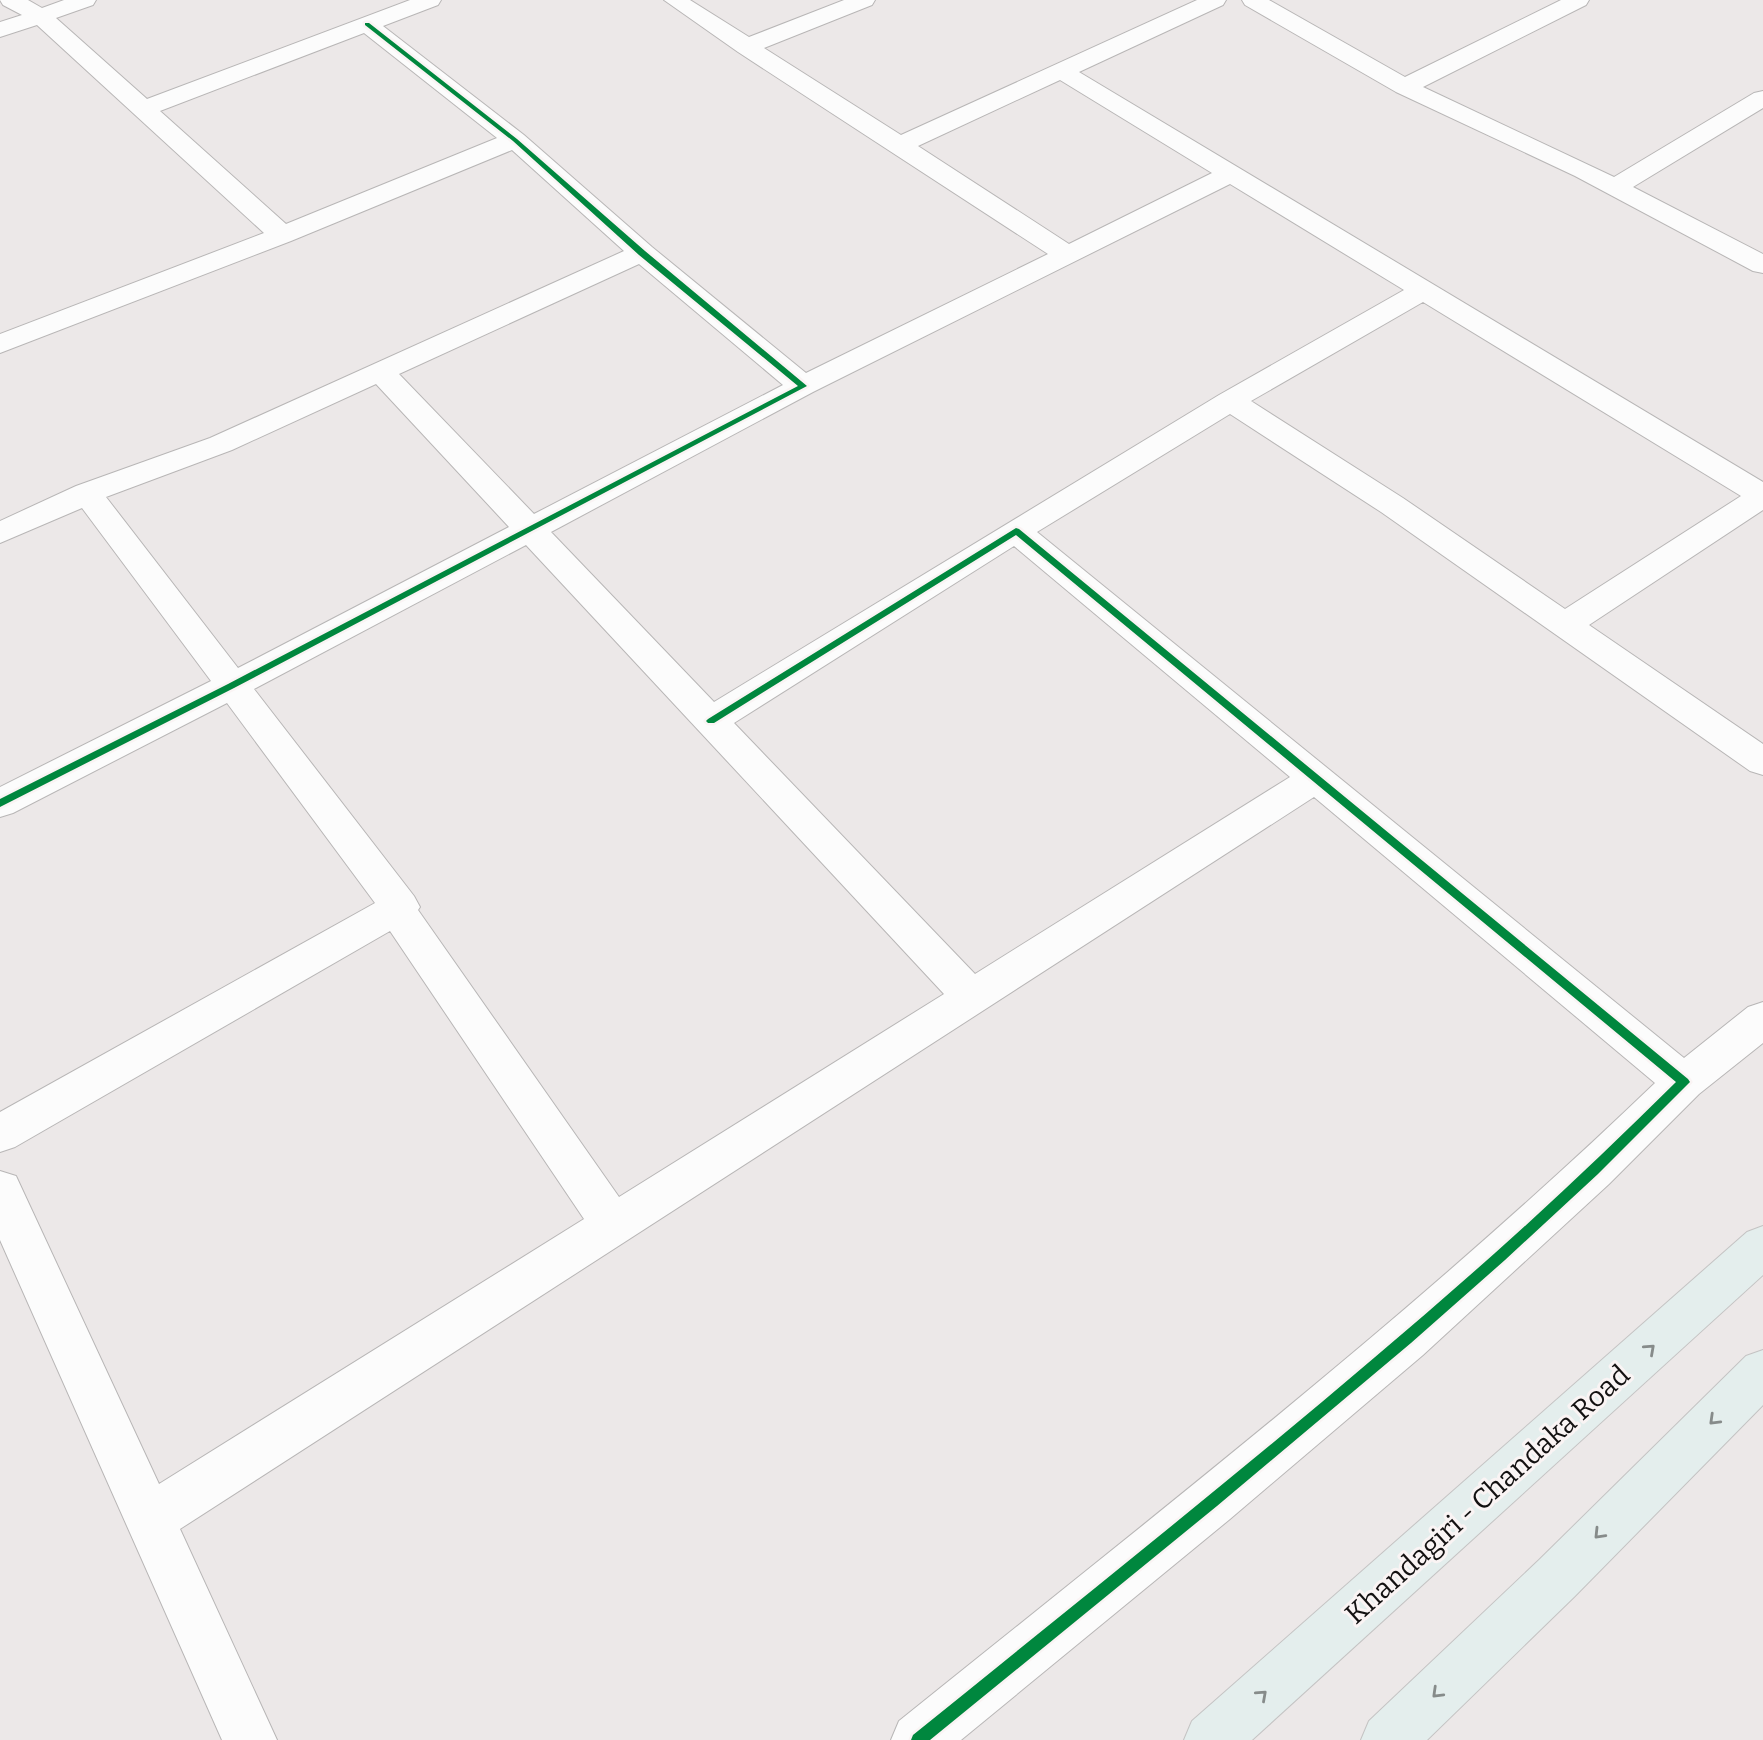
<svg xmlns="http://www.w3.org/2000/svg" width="1763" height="1740" viewBox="0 0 1763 1740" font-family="Bitter,serif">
  <rect width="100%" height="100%" fill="#ece8e8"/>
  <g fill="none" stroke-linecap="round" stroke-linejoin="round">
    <defs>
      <g id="street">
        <path d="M0,0H28L42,8L64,0H96L93,5L56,18L147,99L410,0H441L438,5L383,26L524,135L652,247L806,373L1048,254L738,52L664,0H690L749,37L844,0H875L872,5L764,48L901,135L1197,0H1226L1223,5L1079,72L1763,482V510L1589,625L1763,744V775L1750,771L1381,512L1230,414L1037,532L1684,1058L1748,1007L1763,1002V1043L1699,1094L1609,1184L1423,1355L1230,1519L961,1740H891L899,1721C1156,1514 1417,1312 1655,1083L1314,797L180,1529L277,1740H222L0,1240V1171L16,1176L159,1484L584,1219L390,931L15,1147L0,1152V1112L375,903L227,703L13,813L0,817V787L211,681L82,508L0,543V521L76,486L210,438L624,251L512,150L291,241L0,353V334L264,233L37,25L0,37V22L22,15L3,5ZM364,33L497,138L286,224L160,111ZM1060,80L1212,173L1069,244L918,146ZM1230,184L1404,290L1219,395L714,702L551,532L813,392ZM639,264L783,385L534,514L399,374ZM1423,302L1741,496L1565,609L1403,498L1251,401ZM376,384L509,527L238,668L106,497L232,450ZM526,545L944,994L619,1197L418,910L420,907L414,896L254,689ZM1014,546L1290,777L975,974L734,723Z"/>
        <polygon points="1242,0 1269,0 1405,77 1561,0 1589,0 1586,5 1423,87 1614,177 1754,93 1763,91 1763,108 1633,187 1763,254 1763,273 1753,271 1575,176 1396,92 1245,5"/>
      </g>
      <g id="primary">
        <polygon points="1763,1226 1763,1275 1252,1740 1184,1740 1192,1721 1747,1232"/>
        <polygon points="1763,1350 1763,1405 1575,1596 1427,1740 1361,1740 1369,1721 1539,1560 1746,1356"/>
      </g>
    </defs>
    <use href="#street" stroke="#b8b6b6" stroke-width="2"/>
    <use href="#primary" stroke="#c4c3c3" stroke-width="2"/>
    <use href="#street" fill="#fcfcfc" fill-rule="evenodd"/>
    <use href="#primary" fill="#e4eeed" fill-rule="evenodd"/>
    <defs>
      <g id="cycleway">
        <polygon points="365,23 369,23 517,139 645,251 807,386 234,688 0,807 0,799 228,684 798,386 639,255 513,141 365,25"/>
        <path d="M1016,528L1019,529L1688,1079L1690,1082L1598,1174L1505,1260L1411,1343L1217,1506L930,1740H911L913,1735C1109,1576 1307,1420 1495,1253C1557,1198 1617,1140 1676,1082L1016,535L714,723H708L706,721L708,719Z"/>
      </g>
    </defs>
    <use href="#cycleway" stroke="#faf4f4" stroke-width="5"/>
    <use href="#cycleway" fill="#00873e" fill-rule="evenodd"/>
  </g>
  <defs><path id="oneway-chevron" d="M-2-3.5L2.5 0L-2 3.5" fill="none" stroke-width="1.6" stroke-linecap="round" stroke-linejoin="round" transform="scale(1.75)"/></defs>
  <g stroke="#868b8a">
    <use href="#oneway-chevron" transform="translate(1650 1349) rotate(-42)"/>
    <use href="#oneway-chevron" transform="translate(1714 1420) rotate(136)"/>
    <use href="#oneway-chevron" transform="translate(1599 1534) rotate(134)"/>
    <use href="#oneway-chevron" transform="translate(1437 1693) rotate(136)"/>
    <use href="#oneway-chevron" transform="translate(1262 1695) rotate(-42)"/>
  </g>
  <g text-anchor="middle" stroke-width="6" stroke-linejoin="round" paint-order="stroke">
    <g font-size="28" fill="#131111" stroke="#faf4f4">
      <text transform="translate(1487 1494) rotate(-42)" y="10">Khandagiri - Chandaka Road</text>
    </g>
  </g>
</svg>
